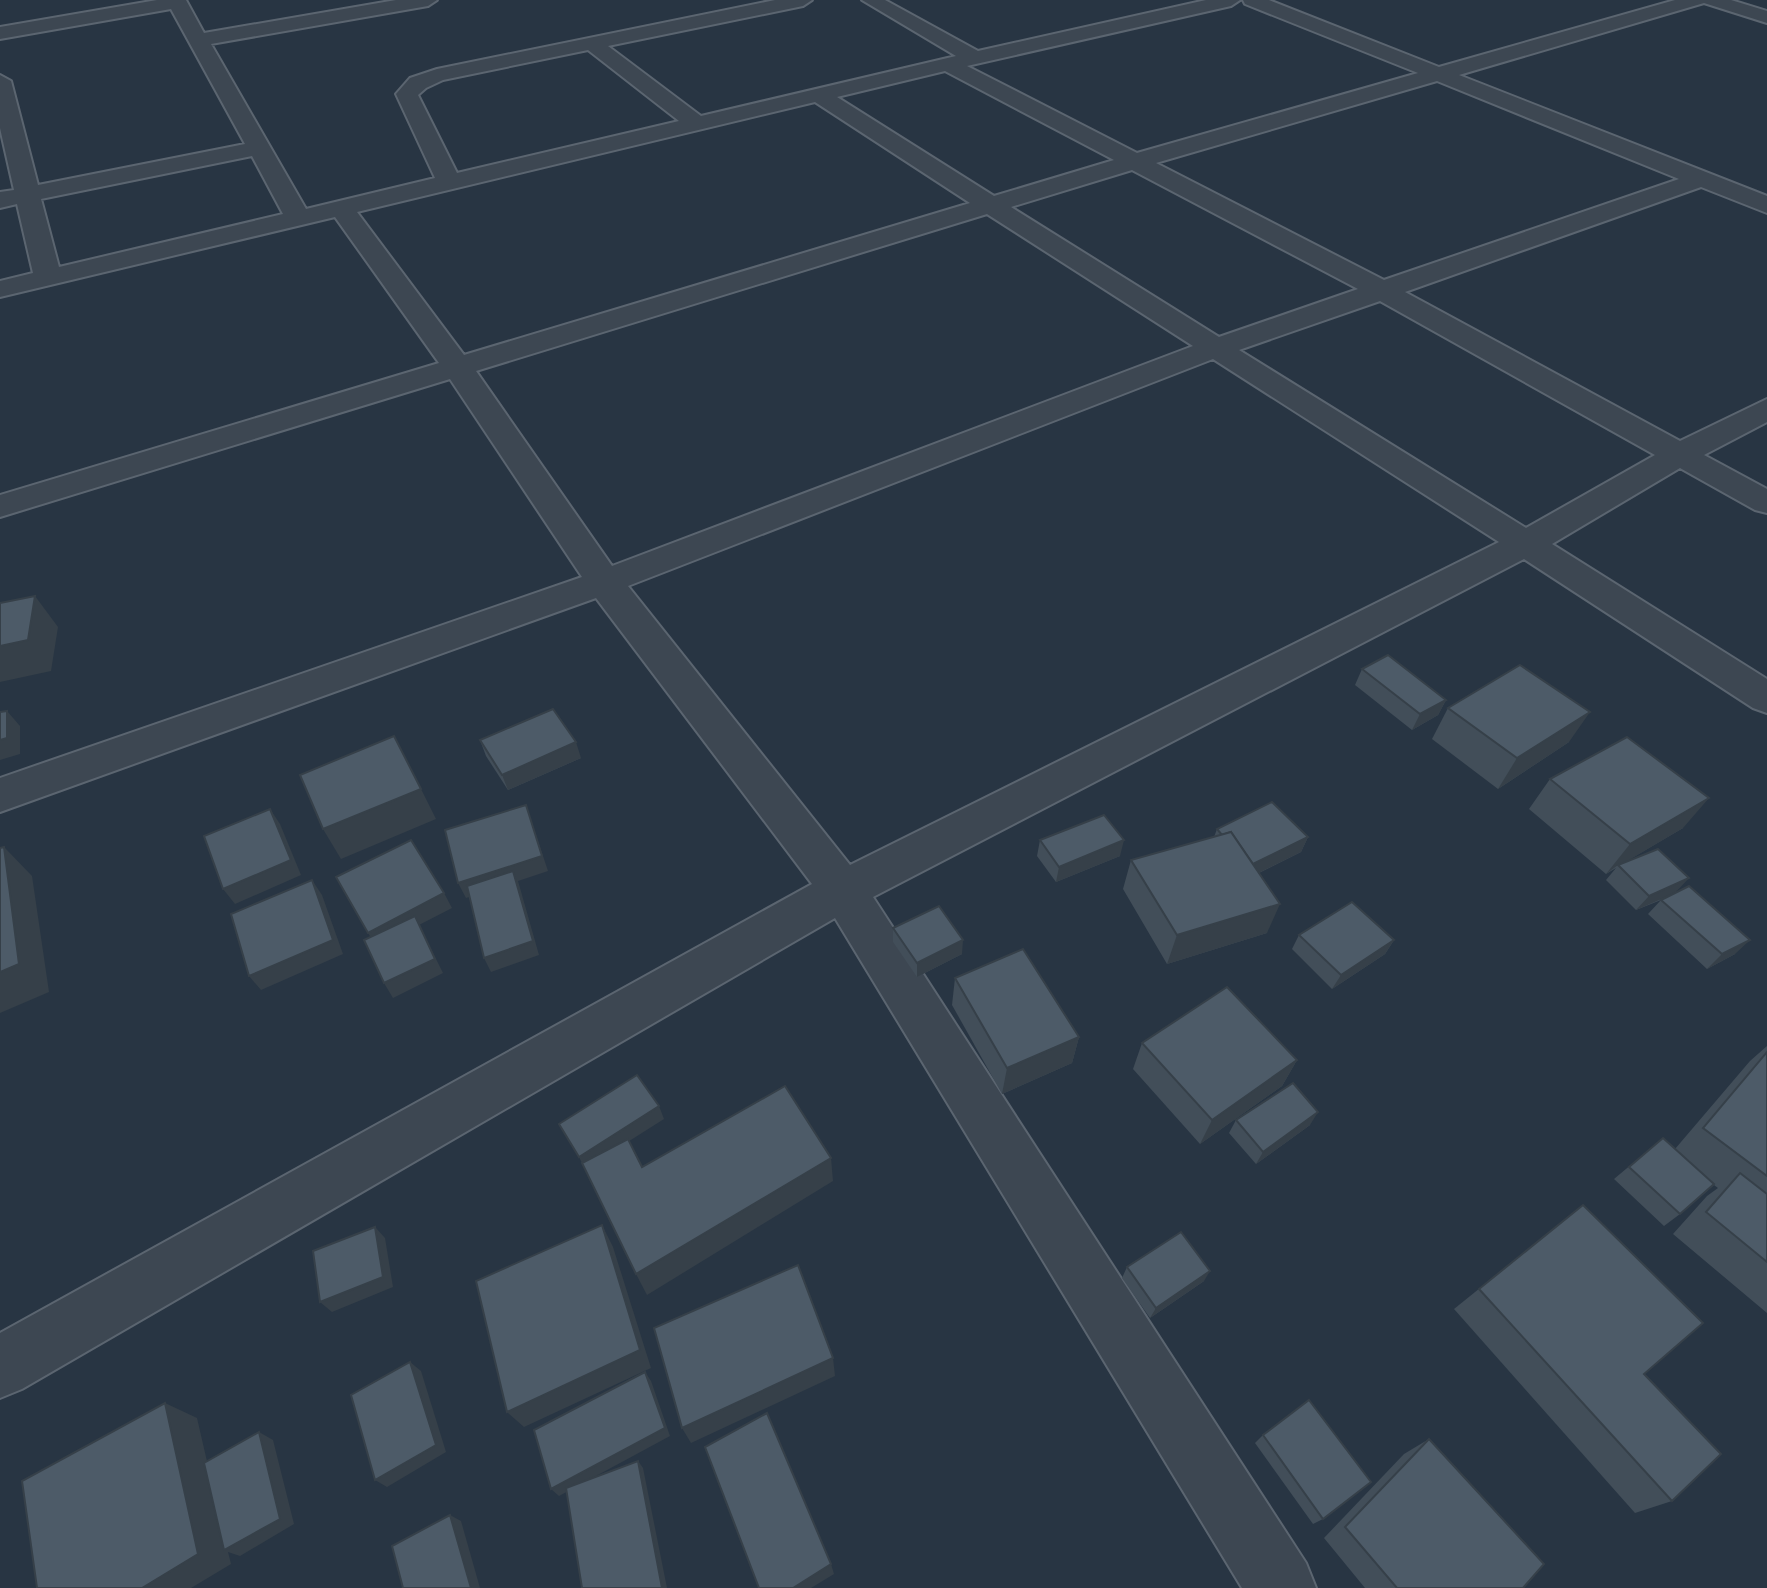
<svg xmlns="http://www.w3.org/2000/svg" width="1767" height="1588" viewBox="0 0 1767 1588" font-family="'PT Sans',sans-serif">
  <rect width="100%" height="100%" fill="#283543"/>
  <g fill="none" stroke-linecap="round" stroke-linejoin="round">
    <defs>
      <path id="minor" d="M157,0H186L204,33L396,0H437L428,6L211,44L306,209L435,178L396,94L410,78L437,69L775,0H812L803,6L608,46L701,116L956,56L862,0H885L978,51L1206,0H1240L1231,6L967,66L1137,153L1418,73L1245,4L1243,0H1269L1439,67L1675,0H1731L1767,11V23L1704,3L1459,75L1767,196V213L1701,187L1405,292L1680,441L1767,399V422L1704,455L1767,489V513L1755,510L1680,468L1552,544L1767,679V713L1753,708L1524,559L873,897L1306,1563L1316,1588H1242L835,918L22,1389L0,1398V1333L812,884L596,598L0,812V778L582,577L450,379L0,517V495L439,363L335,217L0,297V281L33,273L17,204L0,208V192L14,190L0,128V75L11,81L38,185L245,144L171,9L0,39V27ZM588,50L679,121L457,173L418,95L426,88L443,80ZM945,71L1114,160L994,196L837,97ZM1437,81L1679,179L1384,280L1156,163ZM815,102L970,203L464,355L357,212ZM252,156L283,214L59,267L41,199ZM1132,170L1358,289L1219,337L1011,207ZM987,214L1193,346L612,566L476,371ZM1380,301L1655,455L1526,528L1239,350ZM1213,359L1499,542L850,865L628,586Z"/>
    </defs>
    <use href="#minor" stroke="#5b6570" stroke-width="4"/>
    <use href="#minor" fill="#3d4752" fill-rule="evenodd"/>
  </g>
  <g fill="#424e59">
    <polygon points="1362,669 1446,700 1438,715 1412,730 1355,685"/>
    <polygon points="1448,708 1569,742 1498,789 1432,739"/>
    <polygon points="480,740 581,758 508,790 486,756"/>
    <polygon points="1550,779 1683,828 1625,862 1676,892 1735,954 1707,969 1648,914 1661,900 1636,910 1606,880 1616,868 1606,874 1529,809"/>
    <polygon points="1217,829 1308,837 1301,852 1259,873 1267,933 1167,964 1123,889 1131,860 1214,837"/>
    <polygon points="1040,840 1120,856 1056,882 1037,856"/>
    <polygon points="893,928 962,954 917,977 893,942"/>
    <polygon points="1299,935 1394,940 1385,954 1332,989 1292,949"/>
    <polygon points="955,978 1079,1037 1072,1063 1002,1094 952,1005"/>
    <polygon points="1142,1043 1297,1060 1282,1086 1200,1144 1133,1069"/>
    <polygon points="1767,1046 1767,1313 1673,1234 1707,1196 1718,1188 1714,1185 1680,1214 1664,1226 1614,1179 1663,1138 1675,1149 1750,1061"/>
    <polygon points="1236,1120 1310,1125 1256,1164 1229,1133"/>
    <polygon points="1583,1205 1644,1374 1672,1501 1635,1513 1454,1309"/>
    <polygon points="1127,1267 1204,1281 1150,1318 1122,1278"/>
    <polygon points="1263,1435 1323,1519 1313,1524 1255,1443"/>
    <polygon points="1429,1439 1523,1588 1365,1588 1324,1538 1404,1454"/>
  </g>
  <g fill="#364049">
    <polygon points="35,596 58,627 51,671 0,682 0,646"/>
    <polygon points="1446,700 1438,715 1412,730 1420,714"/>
    <polygon points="7,711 20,726 20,754 0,760 0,740"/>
    <polygon points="1590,712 1569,742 1498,789 1517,758"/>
    <polygon points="576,742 581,758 508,790 502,775"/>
    <polygon points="421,789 436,819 341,859 323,829"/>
    <polygon points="1709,798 1683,828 1619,866 1618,865 1606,874 1630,844"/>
    <polygon points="526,805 548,871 518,881 539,955 491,972 484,958 516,881 466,898 458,883"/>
    <polygon points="270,809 280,824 301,875 235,904 223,889"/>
    <polygon points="1308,837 1301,852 1244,880 1250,865"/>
    <polygon points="1124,840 1120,856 1056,882 1059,867"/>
    <polygon points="4,847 32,876 49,992 0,1013 0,972"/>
    <polygon points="1689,878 1675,893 1636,910 1649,896"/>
    <polygon points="312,880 322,895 343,954 261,990 249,976"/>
    <polygon points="444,893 452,908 419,925 443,973 393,998 384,983 377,947 368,933"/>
    <polygon points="1280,904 1267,933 1167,964 1177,935"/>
    <polygon points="963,940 962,954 917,977 917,963"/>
    <polygon points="1394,940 1385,954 1332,989 1341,975"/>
    <polygon points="1750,940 1735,954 1707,969 1722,954"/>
    <polygon points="1079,1037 1072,1063 1002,1094 1007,1068"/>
    <polygon points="1297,1060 1282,1086 1200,1144 1212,1120"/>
    <polygon points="659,1106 664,1119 585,1169 579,1157"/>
    <polygon points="1318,1112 1310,1125 1256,1164 1263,1152"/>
    <polygon points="831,1158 833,1181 647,1295 636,1274"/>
    <polygon points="602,1225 613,1247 651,1368 524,1427 507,1412"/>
    <polygon points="375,1227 385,1238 393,1287 332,1312 320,1302"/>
    <polygon points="1210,1271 1204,1281 1150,1318 1156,1308"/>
    <polygon points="833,1358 835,1376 691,1443 682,1428"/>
    <polygon points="410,1362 421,1371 446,1452 387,1487 375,1480"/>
    <polygon points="645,1372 651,1381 670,1436 559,1496 551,1489"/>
    <polygon points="165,1403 197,1418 227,1548 259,1432 273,1440 294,1524 240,1556 228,1552 231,1564 191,1588 142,1588"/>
    <polygon points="638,1461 643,1468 667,1588 662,1588"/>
    <polygon points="450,1515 461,1521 480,1588 471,1588"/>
    <polygon points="831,1564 834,1574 811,1588 793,1588"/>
  </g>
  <g fill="#4d5b68" stroke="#364049" stroke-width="2">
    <polygon points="35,596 28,640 0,646 0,603"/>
    <polygon points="1388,655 1446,700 1420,714 1362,669"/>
    <polygon points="1520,665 1590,712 1517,758 1448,708"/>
    <polygon points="553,709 576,742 502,775 480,740"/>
    <polygon points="7,711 7,738 0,740 0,712"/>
    <polygon points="394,736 421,789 323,829 300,775"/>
    <polygon points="1627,737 1709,798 1630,844 1550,779"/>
    <polygon points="1272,802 1308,837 1253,864 1231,832 1222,835 1217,829"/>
    <polygon points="526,805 542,856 458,883 445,830"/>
    <polygon points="270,809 291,860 223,889 204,836"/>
    <polygon points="1104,815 1124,840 1059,867 1040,840"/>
    <polygon points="1231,832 1280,904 1177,935 1131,860"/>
    <polygon points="411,840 444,893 368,933 336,877"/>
    <polygon points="4,847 19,964 0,972 0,848"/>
    <polygon points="1658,849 1689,878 1649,896 1618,865"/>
    <polygon points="513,871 533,941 484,958 467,886"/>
    <polygon points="312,880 333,940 249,976 231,914"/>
    <polygon points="1689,886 1750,940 1722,954 1661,900"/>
    <polygon points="1352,902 1394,940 1341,975 1299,935"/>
    <polygon points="939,906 963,940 917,963 893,928"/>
    <polygon points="415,916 435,959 384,983 364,940"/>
    <polygon points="1023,949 1079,1037 1007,1068 955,978"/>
    <polygon points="1227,987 1297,1060 1212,1120 1142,1043"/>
    <polygon points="1767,1052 1767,1176 1703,1128"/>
    <polygon points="637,1075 659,1106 579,1157 559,1124"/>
    <polygon points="1293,1083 1318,1112 1263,1152 1236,1120"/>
    <polygon points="785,1086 831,1158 636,1274 582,1163 628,1139 642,1167"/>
    <polygon points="1663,1138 1714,1184 1680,1214 1629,1167"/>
    <polygon points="1740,1173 1767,1194 1767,1262 1706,1212"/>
    <polygon points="1583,1205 1703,1323 1644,1374 1721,1454 1672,1501 1479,1289"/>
    <polygon points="602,1225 640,1350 507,1412 476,1281"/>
    <polygon points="375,1227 383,1277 320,1302 313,1251"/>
    <polygon points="1181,1232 1210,1271 1156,1308 1127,1267"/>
    <polygon points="798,1265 833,1358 682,1428 654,1328"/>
    <polygon points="410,1362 436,1445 375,1480 351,1395"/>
    <polygon points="645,1372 665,1428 551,1489 534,1430"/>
    <polygon points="1309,1400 1371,1482 1323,1519 1263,1435"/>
    <polygon points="165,1403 198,1554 142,1588 37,1588 22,1481"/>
    <polygon points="767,1413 831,1564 793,1588 759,1588 705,1447"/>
    <polygon points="259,1432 280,1519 224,1550 204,1463"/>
    <polygon points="1429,1439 1544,1564 1523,1588 1397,1588 1345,1527"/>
    <polygon points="638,1461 662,1588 582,1588 566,1488"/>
    <polygon points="450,1515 471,1588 403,1588 392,1546"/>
  </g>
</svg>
